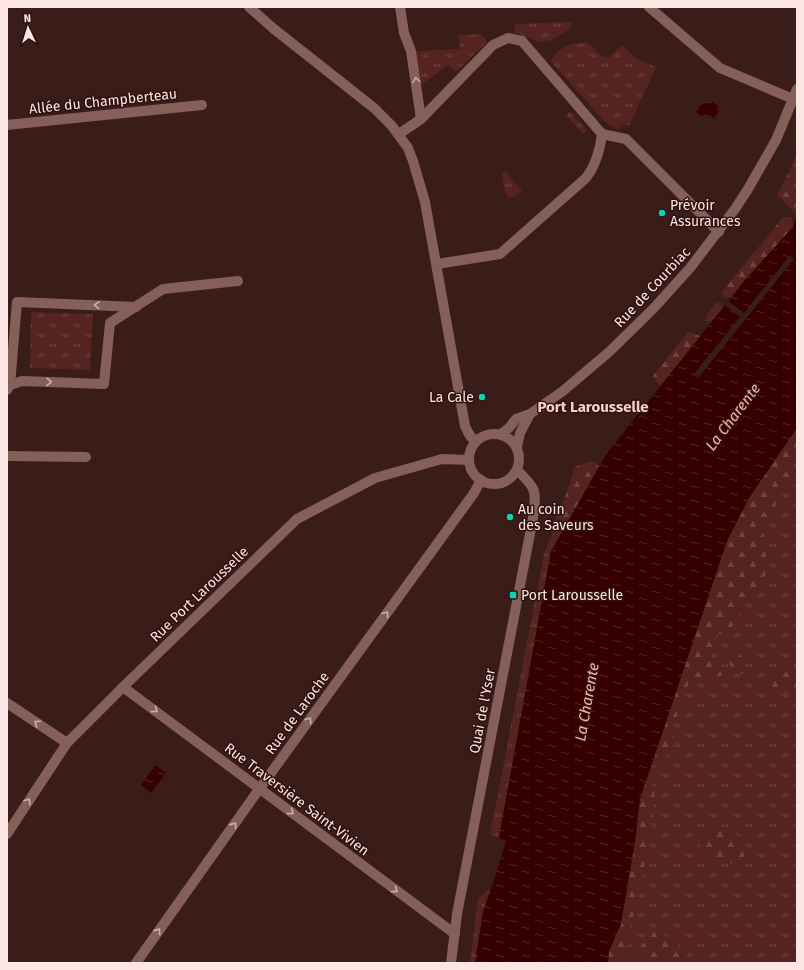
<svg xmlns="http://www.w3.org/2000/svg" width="804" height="970" viewBox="0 0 804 970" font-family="'Fira Sans',sans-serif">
  <defs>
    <pattern id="grass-tufts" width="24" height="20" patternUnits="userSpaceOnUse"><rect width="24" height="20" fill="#562420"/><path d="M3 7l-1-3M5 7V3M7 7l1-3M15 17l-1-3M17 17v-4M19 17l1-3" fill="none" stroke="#6f4440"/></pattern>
    <pattern id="forest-firs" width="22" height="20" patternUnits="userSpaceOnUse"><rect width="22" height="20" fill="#562420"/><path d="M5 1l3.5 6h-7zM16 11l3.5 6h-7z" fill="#6f4440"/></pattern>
    <pattern id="water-ripples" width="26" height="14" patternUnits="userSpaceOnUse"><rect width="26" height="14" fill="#360000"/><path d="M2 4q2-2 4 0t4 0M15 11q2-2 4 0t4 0" fill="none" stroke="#542525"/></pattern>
  </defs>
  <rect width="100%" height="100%" fill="#3a1c19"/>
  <g fill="url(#grass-tufts)">
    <polygon points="570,22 572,25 570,29 551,40 540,42 514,32 515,24"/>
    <polygon points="480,34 485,38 487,42 456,72 448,65 421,85 416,51 460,49 459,35"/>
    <path d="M587,42L602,56L609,57L622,45L637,59L656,67L629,126L625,124L621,125L618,130L604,121L553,64L551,61C560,44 570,45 587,42Z"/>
    <polygon points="570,111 585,128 586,131 583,134 566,115"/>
    <polygon points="505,171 522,191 513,197 508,197 505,193 502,175"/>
    <polygon points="31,312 93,314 90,370 30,368"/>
    <polygon points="797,428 797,963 608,963 640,799 727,541"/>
    <polygon points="553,531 556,537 560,536 551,551 499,837 490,835 544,554"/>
    <polygon points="492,887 483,912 475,963 470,963 478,898"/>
  </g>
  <g fill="url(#forest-firs)">
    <polygon points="797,151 797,214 796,214 777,195 789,172"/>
    <polygon points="783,217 792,217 793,227 746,279 731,297 724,297 721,293"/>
    <polygon points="716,303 720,303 723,308 711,322 705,321 707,314"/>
    <polygon points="688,332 700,336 660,387 653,376"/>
    <polygon points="797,428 797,469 762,526 766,555 766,574 742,610 727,635 717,633 720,640 708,652 717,664 729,672 709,680 696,678 688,685 673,726 675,744 660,766 652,765 727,541 749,498"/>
    <polygon points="592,461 599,466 560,536 556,537 552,528 564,500 575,467"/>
    <polygon points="731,651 739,651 742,656 744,674 735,673 727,659"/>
    <polygon points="797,665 797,695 775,691 766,684 770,668"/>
    <polygon points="646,780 655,788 652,829 623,963 608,963 609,951 621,924 635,842 640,799"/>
    <path d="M715,828C736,830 740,835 747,854C729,868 723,865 704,857L699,842Z"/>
    <polygon points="654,932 673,938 689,959 689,963 631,963 640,947"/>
  </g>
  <g fill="url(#water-ripples)">
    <path d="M712,102L718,106C719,111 718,114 714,118L699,115L696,112C699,105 704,103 712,102Z"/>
    <polygon points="797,214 797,428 749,498 727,541 640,799 635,842 621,924 609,951 608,963 475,963 483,912 506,842 499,837 551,551 607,453 746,279 793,227"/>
    <polygon points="156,765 166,773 151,793 141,785"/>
  </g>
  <g fill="#3a1c19">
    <polygon points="790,255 794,259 698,378 694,374 740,317 724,304 727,300 744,313"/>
    <polygon points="497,837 506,841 492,887 491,885 504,842 497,839"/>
  </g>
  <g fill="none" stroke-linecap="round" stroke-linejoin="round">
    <g stroke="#855f5a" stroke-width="10">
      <path d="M249,7L274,29L374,108L392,126L408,148L413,161L425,202L465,426C468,432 470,438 476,441"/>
      <polyline points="400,7 404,33 411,51 421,119"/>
      <polyline points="649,7 720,68 793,99"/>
      <polyline points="7,125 202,105"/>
      <polyline points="399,134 421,119 493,45 508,38 522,41 602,134 626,139 719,232"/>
      <path d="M437,264L500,254L586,178C596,165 600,150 602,134"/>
      <polyline points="10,385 22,381 104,384 110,323 163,289 238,281"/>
      <polyline points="7,390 10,385 17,302 136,307"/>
      <circle cx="494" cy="459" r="25"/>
      <polyline points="501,434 509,428 516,419 530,414 563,391 609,352 653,309 690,268 735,209 748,189 776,140 797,89"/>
      <polyline points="517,447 520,433 530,414"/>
      <polyline points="7,456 86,457"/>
      <polyline points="123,687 455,934"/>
      <polyline points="7,703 67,743"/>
      <polyline points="7,834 67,743 123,687 297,519 375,478 442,459 469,460"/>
      <polyline points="136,963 260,788 474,493 481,480"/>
      <path d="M451,963L457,914L533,518C536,491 538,490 517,470"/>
    </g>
  </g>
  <defs><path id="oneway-chevron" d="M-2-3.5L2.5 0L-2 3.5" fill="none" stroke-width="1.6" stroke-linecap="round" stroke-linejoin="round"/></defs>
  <g stroke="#ccb0ac">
    <use href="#oneway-chevron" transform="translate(416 80) rotate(-99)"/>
    <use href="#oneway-chevron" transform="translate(97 305) rotate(-177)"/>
    <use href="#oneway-chevron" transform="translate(49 382) rotate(2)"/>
    <use href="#oneway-chevron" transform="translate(386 614) rotate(-54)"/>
    <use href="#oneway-chevron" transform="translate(155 710) rotate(37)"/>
    <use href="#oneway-chevron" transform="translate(309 720) rotate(-54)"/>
    <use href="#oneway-chevron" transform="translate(37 723) rotate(-146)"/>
    <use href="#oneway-chevron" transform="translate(28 801) rotate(-57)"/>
    <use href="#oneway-chevron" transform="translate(291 812) rotate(37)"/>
    <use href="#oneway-chevron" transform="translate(234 825) rotate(-55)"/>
    <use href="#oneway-chevron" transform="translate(395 890) rotate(37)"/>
    <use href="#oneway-chevron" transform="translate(158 931) rotate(-55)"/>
  </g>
  <g fill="#09d5b5" stroke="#2f1210" stroke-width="1.5">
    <circle cx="662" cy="213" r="4"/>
    <circle cx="482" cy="397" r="4"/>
    <circle cx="510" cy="517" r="4"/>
    <rect x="509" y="591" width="8" height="8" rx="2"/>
  </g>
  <g text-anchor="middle" stroke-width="3" stroke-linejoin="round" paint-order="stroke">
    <g font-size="14" fill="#fbe6e3" stroke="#2f1210">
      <text transform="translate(103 101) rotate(-6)" y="5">Allée du Champberteau</text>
      <text transform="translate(652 287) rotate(-47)" y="5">Rue de Courbiac</text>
      <text transform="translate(199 594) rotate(-44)" y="5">Rue Port Larousselle</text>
      <text transform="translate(482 711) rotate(-79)" y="5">Quai de l'Yser</text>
      <text transform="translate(297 713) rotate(-54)" y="5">Rue de Laroche</text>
      <text transform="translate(297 799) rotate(37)" y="5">Rue Traversière Saint-Vivien</text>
    </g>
    <g font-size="14" fill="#fbe6e3" stroke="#2f1210" text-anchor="start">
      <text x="670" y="210">Prévoir<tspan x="670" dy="16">Assurances</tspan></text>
      <text x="474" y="402" text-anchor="end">La Cale</text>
      <text x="518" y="514">Au coin<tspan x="518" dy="16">des Saveurs</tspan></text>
      <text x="521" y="600">Port Larousselle</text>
    </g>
    <g font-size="15" font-weight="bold" fill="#f6cdc7" stroke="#2f1210">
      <text x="593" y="412">Port Larousselle</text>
    </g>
    <g font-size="15" font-style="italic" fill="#f7b0a7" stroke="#2f1210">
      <text transform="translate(733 417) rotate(-53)" y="5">La Charente</text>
      <text transform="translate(587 702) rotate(-80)" y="5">La Charente</text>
    </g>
  </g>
  <rect width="804" height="970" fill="none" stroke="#fbe6e3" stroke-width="16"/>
  <g transform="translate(28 28) rotate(356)" stroke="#2f1210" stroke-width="3" paint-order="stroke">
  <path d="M0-3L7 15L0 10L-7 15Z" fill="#fbe6e3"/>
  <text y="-6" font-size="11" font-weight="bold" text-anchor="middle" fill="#fbe6e3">N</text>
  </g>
</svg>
